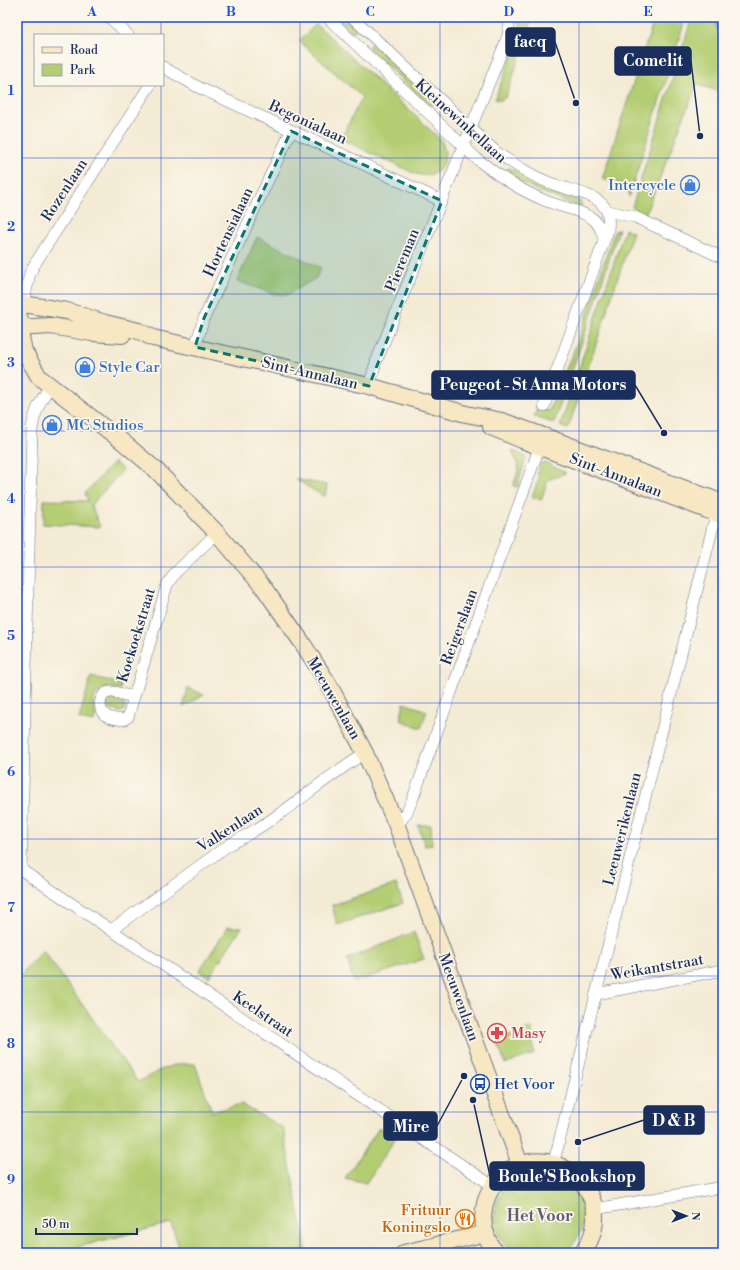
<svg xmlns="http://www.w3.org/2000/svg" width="740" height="1270" viewBox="0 0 740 1270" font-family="'Libre Bodoni',serif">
  <rect width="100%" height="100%" fill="#fbf7ec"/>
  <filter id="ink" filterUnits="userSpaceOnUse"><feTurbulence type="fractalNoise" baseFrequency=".025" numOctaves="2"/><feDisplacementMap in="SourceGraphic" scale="8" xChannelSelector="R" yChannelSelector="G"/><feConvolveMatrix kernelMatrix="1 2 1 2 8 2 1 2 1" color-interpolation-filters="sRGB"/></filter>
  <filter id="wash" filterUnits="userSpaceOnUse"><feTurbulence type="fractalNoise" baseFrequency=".012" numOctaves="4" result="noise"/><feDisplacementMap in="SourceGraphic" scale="16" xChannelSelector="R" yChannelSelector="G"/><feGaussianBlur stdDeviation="0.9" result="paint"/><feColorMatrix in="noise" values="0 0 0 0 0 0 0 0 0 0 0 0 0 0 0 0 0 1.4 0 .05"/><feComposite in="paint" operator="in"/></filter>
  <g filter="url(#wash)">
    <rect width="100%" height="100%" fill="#f4ebd4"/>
    <g fill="#b3cd72" stroke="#677e68">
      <polygon points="335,17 343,17 355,28 355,31 351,32"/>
      <path d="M520,17H529L530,25L506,97L501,100L495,99C504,72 519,47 520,17Z"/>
      <polygon points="652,17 686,17 629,197 627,185 602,179 652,26 650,25"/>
      <polygon points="692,17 713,17 720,35 723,41 723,93 697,84 645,215 635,210 632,207"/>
      <path d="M316,24L440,139C449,153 447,173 427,175C422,176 416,174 411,172L341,139L362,97L299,41Z"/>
      <polygon points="373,44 433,100 434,103 432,105 429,105 369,49 369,45"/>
      <path d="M510,168L547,189L580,201L582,205L580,207C554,198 530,188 506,173L507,169Z"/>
      <polygon points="619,229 594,307 554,423 534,417 537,408 549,411 581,333 614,232"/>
      <polygon points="625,229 633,232 568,429 560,426"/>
      <polygon points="257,237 321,268 316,278 287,295 274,294 237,281"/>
      <polygon points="512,450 525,456 526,457 518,487 513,486 519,469"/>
      <polygon points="114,462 123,470 91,505 100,527 43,524 44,500 88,501 85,493"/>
      <polygon points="541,463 546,463 566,473 548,480 541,500 532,497 539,478 537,473"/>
      <polygon points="295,479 327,485 325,497"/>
      <polygon points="91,676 120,684 121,689 105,688 96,694 93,703 96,713 94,722 79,719"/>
      <polygon points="188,688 204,695 183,707"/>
      <polygon points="110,699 124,703 125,706 124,711 119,712 106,707 106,701"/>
      <polygon points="404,703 427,711 421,728 400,720"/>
      <polygon points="418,825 431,825 432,845 425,846"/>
      <polygon points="396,884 403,903 337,925 332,905"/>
      <polygon points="228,927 242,927 209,977 199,971"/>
      <polygon points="414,932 424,959 354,982 347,959"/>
      <path d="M43,950L138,1082C156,1072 173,1061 195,1064L212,1112L241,1104L283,1128L307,1253H181L171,1223L54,1253H17V978Z"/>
      <polygon points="532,1028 534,1054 505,1064 497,1041"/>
      <polygon points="379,1128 395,1139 366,1183 345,1178"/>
      <path d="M540,1172C547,1173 553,1174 558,1176C590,1191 591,1234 564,1253C552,1253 539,1253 527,1253C524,1253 518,1254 515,1253C509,1251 503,1242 500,1237C484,1204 506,1175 540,1172Z"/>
    </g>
    <polygon fill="#66afdd" stroke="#406f9e" points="713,17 723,17 723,41 720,35"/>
  </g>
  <g filter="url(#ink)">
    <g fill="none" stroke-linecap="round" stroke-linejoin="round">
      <defs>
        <g id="street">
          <polyline points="109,17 128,35"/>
          <path d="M327,17L477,159C498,176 522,191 546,201C560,207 577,209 590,217C599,222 602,231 604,240"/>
          <path d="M352,17L496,152C514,164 533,177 553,184C567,190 592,193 602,204C609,211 609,220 608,230L544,406"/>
          <polyline points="163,67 196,86 442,201"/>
          <polyline points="607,211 635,217 723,258"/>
          <polyline points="22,310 30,273 36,262 150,85"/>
          <polyline points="195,347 204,318 291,131"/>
          <polyline points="369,386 376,362 504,46 508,35 510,17"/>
          <polyline points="17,602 28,601"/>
          <path d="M134,694L130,696C124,695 118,692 112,692C99,691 97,709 105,715C110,719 118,719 123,720L128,717L167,585L175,573L217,533"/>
          <polyline points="397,826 407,812 413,798 542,440"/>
          <polyline points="17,867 493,1186"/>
          <path d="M21,869L32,429C34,412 41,400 50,386"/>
          <path d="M111,930L230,844C279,820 319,781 365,753"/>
          <polyline points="596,994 723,970"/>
          <polyline points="553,1163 557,1150 713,526 719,507"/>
          <polyline points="595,1209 723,1187"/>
        </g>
        <g id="secondary">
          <polyline points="17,303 67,311 105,323 139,331 153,338 369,386 466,414 502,421 552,439 723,503"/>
          <polyline points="20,319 20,332 24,351 39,377 123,442 156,470 217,533 264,588 301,641 328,683 365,753 397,826 520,1164"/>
          <polyline points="17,328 51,326 92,333 122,335"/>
          <polyline points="491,427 522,440 723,516"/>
          <polyline points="404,1253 486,1233"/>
          <path d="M496,1253C457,1203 515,1136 569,1171C580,1178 588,1189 593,1202C598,1220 594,1238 582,1253"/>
        </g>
      </defs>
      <use href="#street" stroke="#677187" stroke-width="12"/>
      <use href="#secondary" stroke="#677187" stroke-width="18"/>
      <use href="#street" stroke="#fff" stroke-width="11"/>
      <use href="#secondary" stroke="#f7e8c3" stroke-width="16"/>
    </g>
  </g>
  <path fill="#0f766e" fill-opacity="0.2" stroke="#0f766e" stroke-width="3" stroke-dasharray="8 5" stroke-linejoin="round" d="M291,131L442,201L369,386L195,347L204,318Z"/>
  <path fill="none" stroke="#1d4ed8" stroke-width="1" stroke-opacity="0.55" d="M161,17V35M300,17V1253M440,17V1253M579,17V1253M161,85V1253M17,158H723M17,294H723M17,431H723M17,567H723M17,703H723M17,839H723M17,976H723M17,1112H723"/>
  <defs>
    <symbol id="shop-ring" viewBox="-11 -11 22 22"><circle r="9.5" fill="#fbf7ec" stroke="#3f7fe0" stroke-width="1.5"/><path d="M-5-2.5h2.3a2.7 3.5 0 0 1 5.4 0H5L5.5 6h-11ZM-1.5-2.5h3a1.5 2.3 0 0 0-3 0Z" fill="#3f7fe0"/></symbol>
    <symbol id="pharmacy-ring" viewBox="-11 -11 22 22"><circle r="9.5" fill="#fbf7ec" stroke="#e0444e" stroke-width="1.5"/><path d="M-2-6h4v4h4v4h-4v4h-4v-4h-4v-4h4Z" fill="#e0444e"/></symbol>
    <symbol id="bus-ring" viewBox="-11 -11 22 22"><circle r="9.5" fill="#fbf7ec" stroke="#1a4fb4" stroke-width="1.5"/><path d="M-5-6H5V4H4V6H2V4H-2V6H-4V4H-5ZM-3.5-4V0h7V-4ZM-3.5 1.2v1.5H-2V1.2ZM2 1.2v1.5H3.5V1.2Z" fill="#1a4fb4"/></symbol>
    <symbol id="restaurant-ring" viewBox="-11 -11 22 22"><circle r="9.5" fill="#fbf7ec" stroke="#e8710a" stroke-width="1.5"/><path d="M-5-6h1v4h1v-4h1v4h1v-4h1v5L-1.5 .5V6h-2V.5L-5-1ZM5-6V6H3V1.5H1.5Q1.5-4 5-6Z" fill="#e8710a"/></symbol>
  </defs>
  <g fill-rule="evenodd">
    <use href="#shop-ring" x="679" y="174" width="22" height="22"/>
    <use href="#shop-ring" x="74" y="356" width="22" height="22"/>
    <use href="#shop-ring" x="41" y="414" width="22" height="22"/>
    <use href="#pharmacy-ring" x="486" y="1022" width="22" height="22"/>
    <use href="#bus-ring" x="469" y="1073" width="22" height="22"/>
    <use href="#restaurant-ring" x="454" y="1208" width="22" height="22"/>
  </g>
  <g text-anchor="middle" stroke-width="3.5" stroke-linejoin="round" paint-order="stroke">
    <g font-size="15" fill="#1b2f5e" stroke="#fbf7ec">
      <text transform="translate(461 121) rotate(42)" y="5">Kleinewinkellaan</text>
      <text transform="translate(308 122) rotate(25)" y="5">Begonialaan</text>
      <text transform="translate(64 190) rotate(-57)" y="5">Rozenlaan</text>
      <text transform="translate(228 232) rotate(-65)" y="5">Hortensialaan</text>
      <text transform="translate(402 260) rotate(-68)" y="5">Piereman</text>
      <text transform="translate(310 373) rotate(13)" y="5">Sint-Annalaan</text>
      <text transform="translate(616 475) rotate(21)" y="5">Sint-Annalaan</text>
      <text transform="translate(459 627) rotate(-70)" y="5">Reigerslaan</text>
      <text transform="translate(136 635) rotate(-73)" y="5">Koekoekstraat</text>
      <text transform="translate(334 698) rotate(60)" y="5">Meeuwenlaan</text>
      <text transform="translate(230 828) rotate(-33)" y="5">Valkenlaan</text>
      <text transform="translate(622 829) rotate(-76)" y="5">Leeuwerikenlaan</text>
      <text transform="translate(657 967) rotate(-10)" y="5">Weikantstraat</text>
      <text transform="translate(459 997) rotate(70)" y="5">Meeuwenlaan</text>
      <text transform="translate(263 1014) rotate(34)" y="5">Keelstraat</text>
    </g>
    <g font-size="15" fill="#366cbe" stroke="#fbf7ec" text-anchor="start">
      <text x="676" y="190" text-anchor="end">Intercycle</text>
      <text x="99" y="372">Style Car</text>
      <text x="66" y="430">MC Studios</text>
    </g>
    <g font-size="15" fill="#be3a42" stroke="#fbf7ec" text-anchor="start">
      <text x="511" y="1038">Masy</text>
    </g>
    <g font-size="15" fill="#164399" stroke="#fbf7ec" text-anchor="start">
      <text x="494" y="1089">Het Voor</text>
    </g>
    <g font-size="15" fill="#c56008" stroke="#fbf7ec" text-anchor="end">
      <text x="451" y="1215">Frituur<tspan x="451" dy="17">Koningslo</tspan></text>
    </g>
    <g font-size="16" font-weight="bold" fill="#675c73" stroke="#fbf7ec">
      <text x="540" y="1221">Het Voor</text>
    </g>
  </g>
  <path fill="none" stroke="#1b2f5e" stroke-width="1.5" d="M576 103L555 42M700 136L691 61M664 433L635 385M578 1142L644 1120M464 1076L437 1126M473 1100L490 1176"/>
  <g fill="#1b2f5e" stroke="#fbf7ec" stroke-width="1.5">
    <circle cx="576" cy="103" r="4"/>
    <circle cx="700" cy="136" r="4"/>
    <circle cx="664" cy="433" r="4"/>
    <circle cx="578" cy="1142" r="4"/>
    <circle cx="464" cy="1076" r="4"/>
    <circle cx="473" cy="1100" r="4"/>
  </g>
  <g fill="#1b2f5e" stroke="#1b2f5e" stroke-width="1.5">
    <rect x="506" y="28" width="49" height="28" rx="4"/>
    <rect x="615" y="47" width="76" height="28" rx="4"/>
    <rect x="432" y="371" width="203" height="28" rx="4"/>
    <rect x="644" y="1106" width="60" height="28" rx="4"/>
    <rect x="384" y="1112" width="53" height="28" rx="4"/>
    <rect x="490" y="1162" width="154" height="28" rx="4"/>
  </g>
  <g font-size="16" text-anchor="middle" font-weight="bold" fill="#fff">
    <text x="530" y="47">facq</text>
    <text x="653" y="66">Comelit</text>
    <text x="533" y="390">Peugeot - St Anna Motors</text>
    <text x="674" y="1126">D &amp; B</text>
    <text x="411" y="1132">Mire</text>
    <text x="567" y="1182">Boule'S Bookshop</text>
  </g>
  <rect width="740" height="1270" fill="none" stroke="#fbf7ec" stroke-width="44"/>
  <rect x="34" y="34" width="130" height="52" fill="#fbf7ec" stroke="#a1a7b3"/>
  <rect x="42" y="47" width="20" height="6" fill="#f7e8c3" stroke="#a1a7b3"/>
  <text x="70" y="54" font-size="12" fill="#1b2f5e">Road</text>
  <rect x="42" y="64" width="20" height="12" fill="#b3cd72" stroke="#a1a7b3"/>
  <text x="70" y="74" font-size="12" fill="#1b2f5e">Park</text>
  <g transform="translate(686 1216) rotate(90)" stroke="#fbf7ec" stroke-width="3" paint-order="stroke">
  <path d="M0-3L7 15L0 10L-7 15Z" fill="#1b2f5e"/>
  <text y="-6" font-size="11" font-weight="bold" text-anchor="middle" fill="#1b2f5e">N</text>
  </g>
  <path d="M36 1228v6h101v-6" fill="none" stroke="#1b2f5e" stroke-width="2"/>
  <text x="42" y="1228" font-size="12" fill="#1b2f5e" stroke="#fbf7ec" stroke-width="3" paint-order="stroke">50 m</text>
  <rect x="22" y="22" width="696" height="1226" fill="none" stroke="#1d4ed8" stroke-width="1.5"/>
  <g font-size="13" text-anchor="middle" font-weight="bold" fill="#1d4ed8">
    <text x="92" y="16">A</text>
    <text x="231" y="16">B</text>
    <text x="370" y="16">C</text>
    <text x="509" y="16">D</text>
    <text x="648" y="16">E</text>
    <text x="11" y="95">1</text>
    <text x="11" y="231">2</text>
    <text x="11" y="367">3</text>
    <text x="11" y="503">4</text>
    <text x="11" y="640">5</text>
    <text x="11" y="776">6</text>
    <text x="11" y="912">7</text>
    <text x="11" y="1048">8</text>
    <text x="11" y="1184">9</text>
  </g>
</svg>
